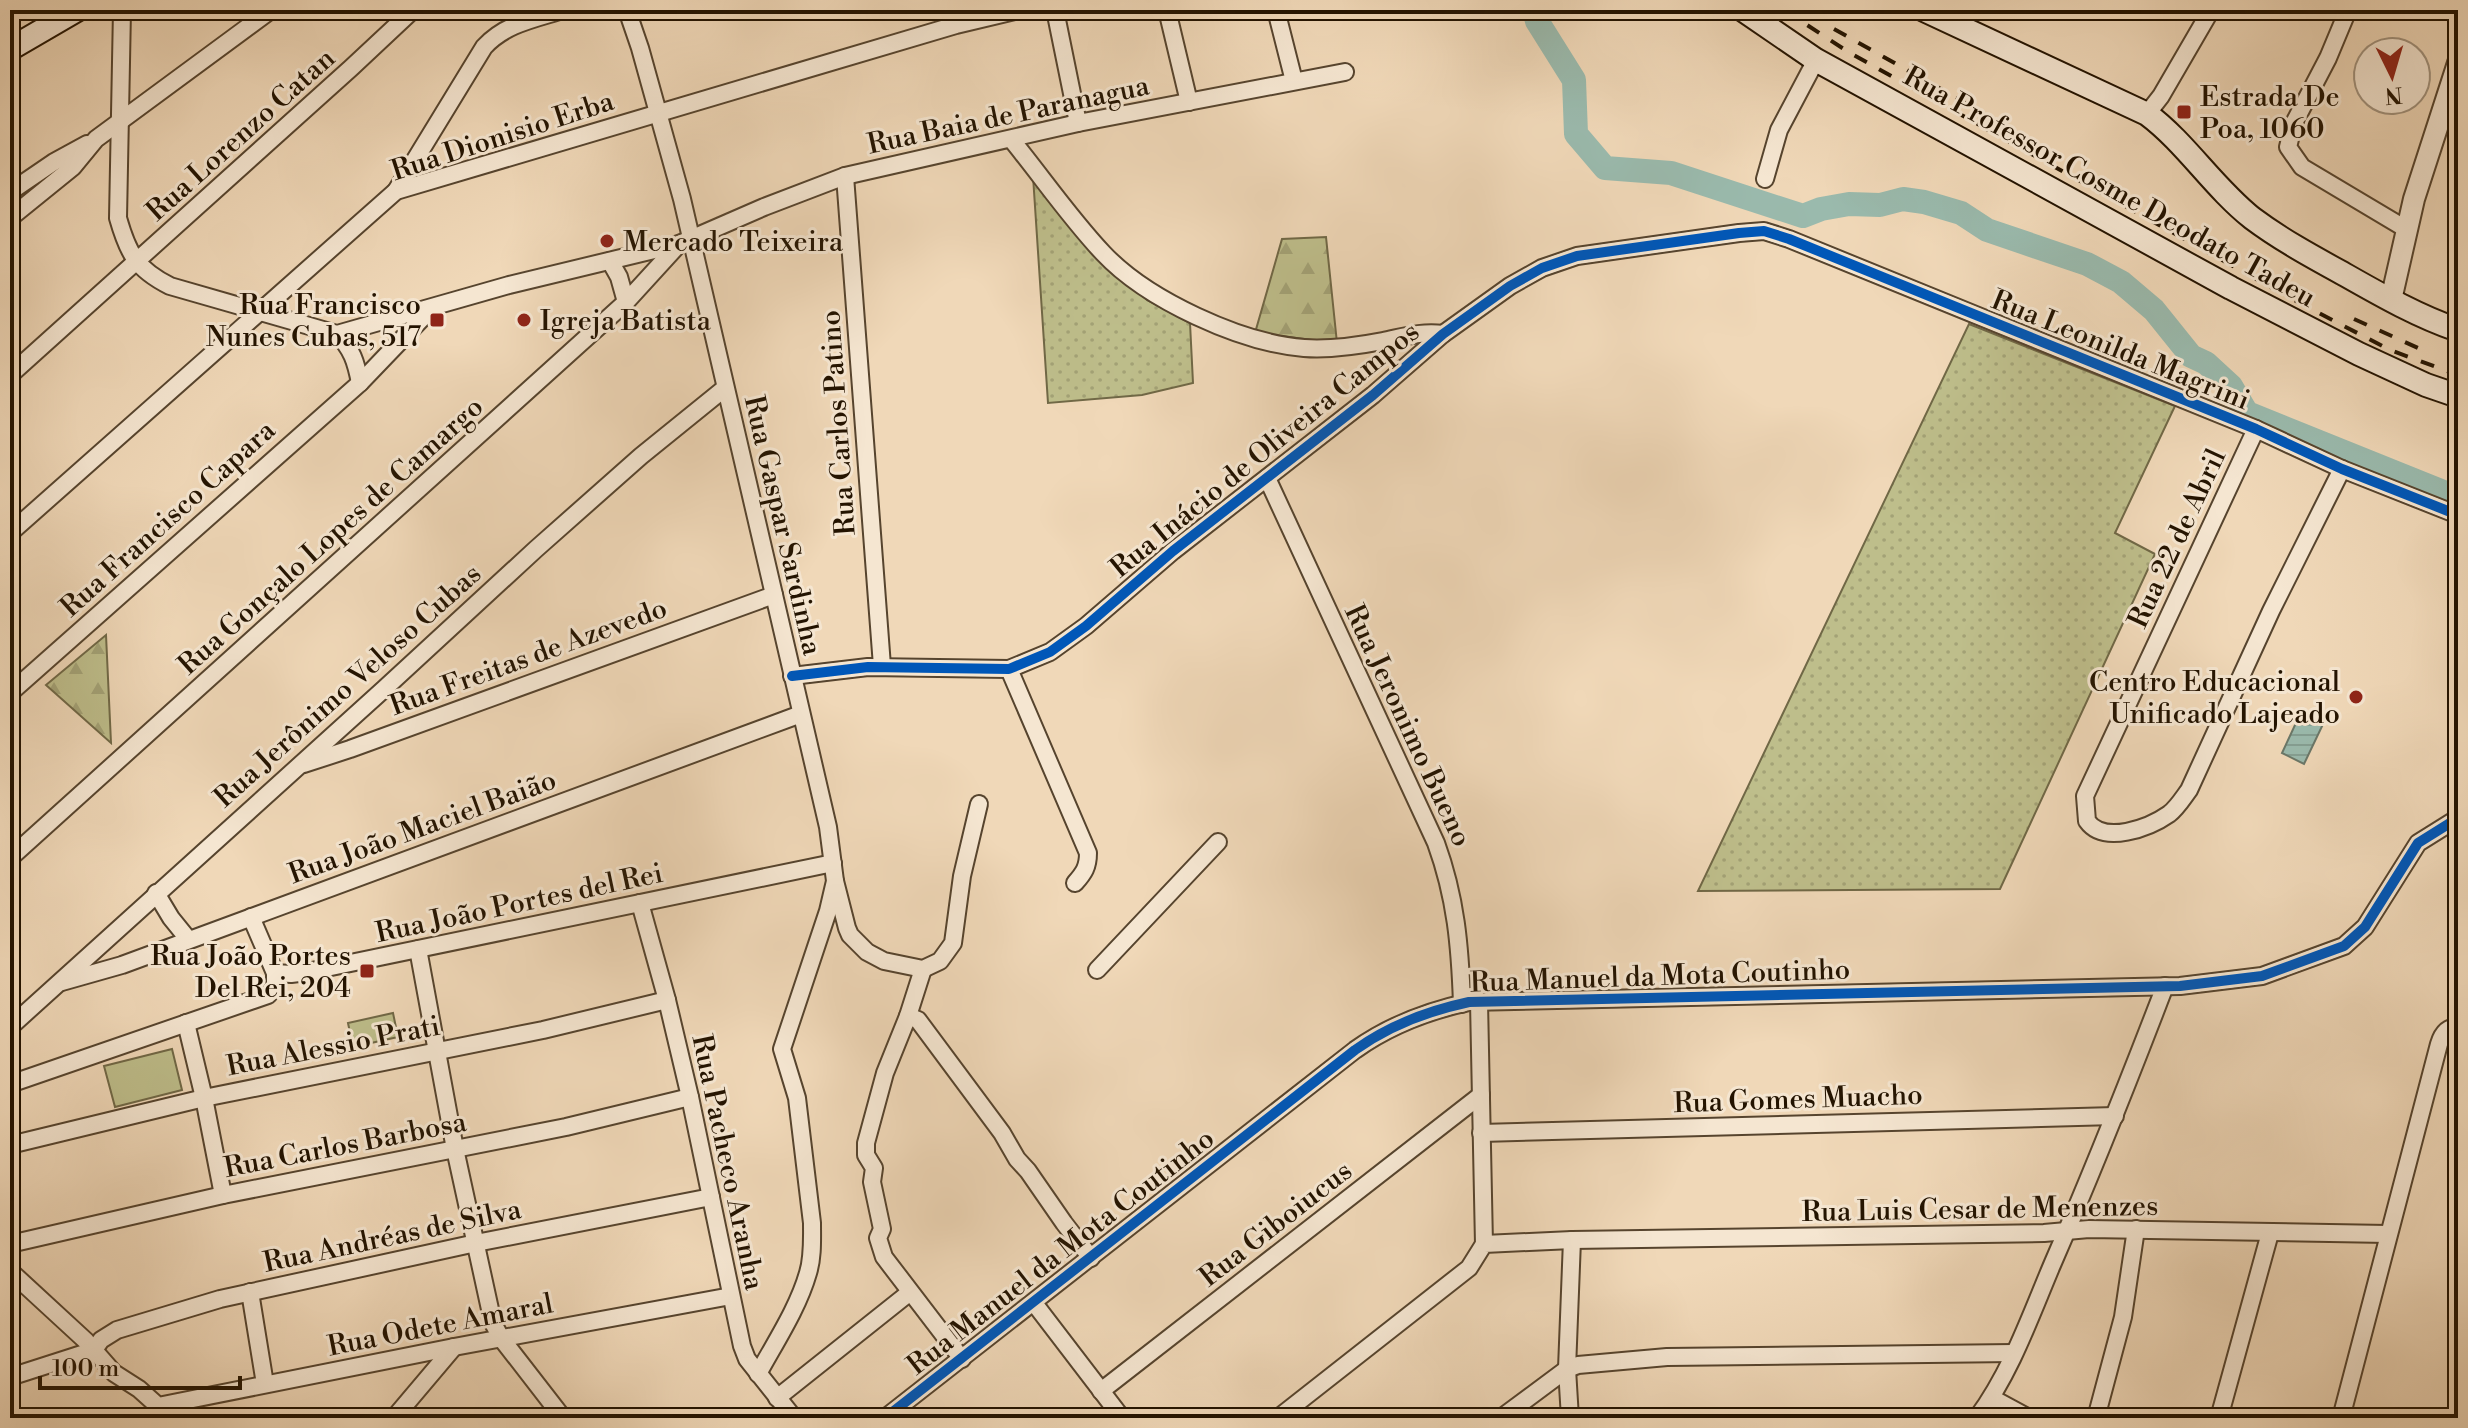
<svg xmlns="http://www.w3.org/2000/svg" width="2468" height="1428" viewBox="0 0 2468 1428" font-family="'Libre Bodoni',serif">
  <defs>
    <pattern id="grass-dots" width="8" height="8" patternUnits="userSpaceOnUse" patternTransform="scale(2)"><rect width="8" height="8" fill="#bebe8b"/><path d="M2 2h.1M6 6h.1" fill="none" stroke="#a3a276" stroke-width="1.8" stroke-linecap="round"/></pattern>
    <pattern id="forest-firs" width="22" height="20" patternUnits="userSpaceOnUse" patternTransform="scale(2)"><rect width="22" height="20" fill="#bebe8b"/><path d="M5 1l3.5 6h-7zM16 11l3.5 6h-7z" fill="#a3a276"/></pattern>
    <pattern id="water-rules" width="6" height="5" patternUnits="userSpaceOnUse" patternTransform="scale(2)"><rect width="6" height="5" fill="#9abaad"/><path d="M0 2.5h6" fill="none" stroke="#849f93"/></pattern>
  </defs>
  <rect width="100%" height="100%" fill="#f0d8b8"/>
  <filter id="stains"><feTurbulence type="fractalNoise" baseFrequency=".0025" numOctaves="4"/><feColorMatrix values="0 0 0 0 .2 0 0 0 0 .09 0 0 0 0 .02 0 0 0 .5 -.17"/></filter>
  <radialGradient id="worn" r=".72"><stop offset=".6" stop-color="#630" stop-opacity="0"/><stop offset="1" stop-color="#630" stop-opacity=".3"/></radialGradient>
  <g fill="url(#grass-dots)" stroke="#706846" stroke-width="2">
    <polygon points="1033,176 1114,271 1147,300 1190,323 1193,383 1142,395 1048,403"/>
    <polygon points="1969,324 2175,406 2115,533 2155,554 2000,889 1698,891"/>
  </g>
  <g fill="url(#forest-firs)" stroke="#706846" stroke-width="2">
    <polygon points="1326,237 1337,343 1255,333 1282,239"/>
    <polygon points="106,635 111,743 46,685"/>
  </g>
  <g fill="#bebe8b" stroke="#706846" stroke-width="2">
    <polygon points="393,1013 398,1037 353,1047 348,1023"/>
    <polygon points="172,1049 182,1090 115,1107 104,1066"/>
  </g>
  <polygon fill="url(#water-rules)" stroke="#6a7768" stroke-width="2" points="2302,710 2325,720 2304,764 2282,753"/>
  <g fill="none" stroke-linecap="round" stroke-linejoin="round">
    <polyline stroke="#9abaad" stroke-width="24" points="1534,10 1537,21 1574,80 1576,134 1605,168 1671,173 1803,216 1821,209 1849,204 1880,205 1903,199 1924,202 1961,213 1987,230 2087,264 2121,282 2154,310 2191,356 2206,363 2231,386 2247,413 2458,498"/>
    <defs>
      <g id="minor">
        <path d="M122,10L118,218C128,253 136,269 170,286L337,334L509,285L679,244L764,207L845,176L1078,123L1345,72"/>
        <path d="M627,10L640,48L682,199L828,827L835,881L828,911L782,1049L797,1098L812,1223C812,1239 813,1257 808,1273C798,1308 776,1341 758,1374"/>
        <polyline points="1055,10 1078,123"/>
        <polyline points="1167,10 1189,102"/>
        <polyline points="1276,10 1294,81"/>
        <polyline points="2348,10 2328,58 2294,123 2288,147 2302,167 2406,229"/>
        <polyline points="2147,114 2161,96 2211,10"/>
        <path d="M1011,139C1042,177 1070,218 1103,253C1147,300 1241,343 1304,348C1330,350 1357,346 1383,341C1403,337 1422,331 1443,334"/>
        <polyline points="845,176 882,666"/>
        <polyline points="1765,179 1779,130 1816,60"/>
        <path d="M396,191L484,47C505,24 534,19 563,10"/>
        <polyline points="10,192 54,162 87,144"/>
        <polyline points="10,218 73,167 96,139 271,10"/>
        <polyline points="610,261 619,277 626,302"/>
        <path d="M337,334C352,349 356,362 360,383"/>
        <polyline points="10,375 351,68 413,10"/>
        <path d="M2256,429L2085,796L2087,821C2104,845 2149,828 2169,814C2177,808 2183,798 2189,790L2271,611L2342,469"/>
        <path d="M1267,478L1436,843C1456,898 1460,946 1462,1004"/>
        <polyline points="10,533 396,191 956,25 1019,10"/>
        <path d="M1009,669L1088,853C1088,867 1084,873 1075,883"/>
        <polyline points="792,676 868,667 1009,669 1050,652 1086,626 1173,551 1373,395 1443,334 1510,286 1542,268 1577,256 1739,233 1764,231 1789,239 2256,429 2342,469 2458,515"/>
        <polyline points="10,693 360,383 430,310"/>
        <polyline points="304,764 350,749 774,595"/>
        <polyline points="10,858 626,302 679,244"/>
        <polyline points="835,881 847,928 850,935 867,952 884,961 923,969 940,961 953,943 962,876 979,804"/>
        <polyline points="156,893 171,918 188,939"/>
        <polyline points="640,903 667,1000 690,1097 742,1346 747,1359 794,1418"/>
        <polyline points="418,949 455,1149 493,1323 501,1338 563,1418"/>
        <polyline points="923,969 908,1016 885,1073 866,1143 866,1155 874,1168 872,1182 882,1229 878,1238 884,1257 962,1359"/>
        <polyline points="1097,970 1218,842"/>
        <polyline points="275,973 291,974 307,972 833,863"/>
        <polyline points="62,982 122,965 801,714"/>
        <polyline points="1479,1002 1484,1244"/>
        <polyline points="908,1016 918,1020 1002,1133 1017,1159 1028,1171 1064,1223 1091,1258"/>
        <polyline points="186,1023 204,1098 223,1195"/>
        <polyline points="10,1027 384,689 536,549 641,456 725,388"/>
        <polyline points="10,1084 268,995 275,987 275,973 251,917"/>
        <polyline points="1481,1133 2115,1116"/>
        <polyline points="10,1145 204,1098 543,1030 667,1000"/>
        <polyline points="10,1244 223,1195 566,1127 690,1097"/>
        <polyline points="10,1271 86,1341 114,1373 139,1389 158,1406 454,1347 731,1296"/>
        <polyline points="250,1292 265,1384"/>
        <polyline points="1034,1303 1122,1418"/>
        <polyline points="94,1350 101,1340 117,1330 220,1299 476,1243 711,1197"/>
        <polyline points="10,1377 94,1350"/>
        <polyline points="1101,1391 1481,1095"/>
        <polyline points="777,1398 909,1293"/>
        <polyline points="1992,1398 2029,1418"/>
        <polyline points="394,1418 454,1347"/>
        <path d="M885,1418L1355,1050C1390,1025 1427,1011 1469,1002L2180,986L2262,976L2344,946L2365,927L2418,843L2458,818"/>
        <polyline points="1278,1418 1469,1268 1484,1244 1572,1240 2044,1233 2089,1229 2388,1234"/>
        <polyline points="1501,1418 1567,1369 1578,1365 1667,1357 2014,1353"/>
        <polyline points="1570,1418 1567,1369 1572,1240"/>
        <path d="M1977,1418C2011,1372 2030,1317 2052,1265C2092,1173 2129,1080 2165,986"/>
        <polyline points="2096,1418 2123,1317 2136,1229"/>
        <polyline points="2219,1418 2270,1233"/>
        <path d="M2341,1418L2439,1044C2442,1034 2447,1027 2458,1027"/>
      </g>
      <polyline id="tertiary" points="2391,300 2414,199 2458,63"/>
      <g id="secondary">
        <polyline points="1743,10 1816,60 2231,288 2359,354 2426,385 2458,396"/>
        <path d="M1924,10L2147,114C2186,143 2213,187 2252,218C2280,239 2311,256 2342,273C2379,294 2417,316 2458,330"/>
        <polyline points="10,49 77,10"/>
      </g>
    </defs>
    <use href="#minor" stroke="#56442e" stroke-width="20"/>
    <use href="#tertiary" stroke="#56442e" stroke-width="24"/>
    <use href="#secondary" stroke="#231300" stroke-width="26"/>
    <use href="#minor" stroke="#f5e6d1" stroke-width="16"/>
    <use href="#tertiary" stroke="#f5e6d1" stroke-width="20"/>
    <use href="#secondary" stroke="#f5e6d1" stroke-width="22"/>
    <g stroke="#231300" stroke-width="4" stroke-dasharray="14 14" stroke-linecap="butt">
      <polyline points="1784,10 1850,53 2294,300 2390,350 2458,375"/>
      <polyline points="1834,29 1980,111"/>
      <polyline points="2354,319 2427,352"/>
    </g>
    <defs>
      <g id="cycleway">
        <polyline points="792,676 868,667 1009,669 1050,652 1086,626 1173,551 1373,395 1443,334 1510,286 1542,268 1577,256 1739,233 1764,231 1789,239 2256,429 2342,469 2458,515"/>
        <path d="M885,1418L1355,1050C1390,1025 1427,1011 1469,1002L2180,986L2262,976L2344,946L2365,927L2418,843L2458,818"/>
      </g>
    </defs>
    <use href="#cycleway" stroke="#f5e6d1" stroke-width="15"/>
    <use href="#cycleway" stroke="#0057b8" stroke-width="10"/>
  </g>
  <g fill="#8f2418" stroke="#f5e6d1" stroke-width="3">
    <rect x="2176" y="104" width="16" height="16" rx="4"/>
    <circle cx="607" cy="241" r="8"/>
    <rect x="429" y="312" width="16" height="16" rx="4"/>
    <circle cx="524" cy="320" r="8"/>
    <circle cx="2356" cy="697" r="8"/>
    <rect x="359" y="963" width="16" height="16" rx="4"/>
  </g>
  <g text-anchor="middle" stroke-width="6" stroke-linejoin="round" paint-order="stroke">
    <g font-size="28" fill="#231300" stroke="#f5e6d1" text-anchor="start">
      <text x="2200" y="106">Estrada De<tspan x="2200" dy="32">Poa, 1060</tspan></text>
      <text x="623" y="251">Mercado Teixeira</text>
      <text x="421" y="314" text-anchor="end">Rua Francisco<tspan x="421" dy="32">Nunes Cubas, 517</tspan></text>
      <text x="540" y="330">Igreja Batista</text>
      <text x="2340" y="691" text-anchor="end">Centro Educacional<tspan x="2340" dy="32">Unificado Lajeado</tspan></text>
      <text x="351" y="965" text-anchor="end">Rua João Portes<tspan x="351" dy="32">Del Rei, 204</tspan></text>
    </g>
    <g font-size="28" fill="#231300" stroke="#f5e6d1">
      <text transform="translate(1008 114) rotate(-12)" y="10">Rua Baia de Paranagua</text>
      <text transform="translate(240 134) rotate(-42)" y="10">Rua Lorenzo Catan</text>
      <text transform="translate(502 135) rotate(-18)" y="10">Rua Dionisio Erba</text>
      <text transform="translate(2110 186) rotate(29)" y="10">Rua Professor Cosme Deodato Tadeu</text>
      <text transform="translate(2121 349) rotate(22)" y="10">Rua Leonilda Magrini</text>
      <text transform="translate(837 423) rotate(-94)" y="10">Rua Carlos Patino</text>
      <text transform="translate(1264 449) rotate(-39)" y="10">Rua Inácio de Oliveira Campos</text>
      <text transform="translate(167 518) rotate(-42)" y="10">Rua Francisco Capara</text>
      <text transform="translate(784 525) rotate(77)" y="10">Rua Gaspar Sardinha</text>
      <text transform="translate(330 535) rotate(-42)" y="10">Rua Gonçalo Lopes de Camargo</text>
      <text transform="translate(2176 538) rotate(-65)" y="10">Rua 22 de Abril</text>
      <text transform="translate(528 656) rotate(-20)" y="10">Rua Freitas de Azevedo</text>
      <text transform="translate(347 685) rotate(-42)" y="10">Rua Jerônimo Veloso Cubas</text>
      <text transform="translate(1409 725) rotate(65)" y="10">Rua Jeronimo Bueno</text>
      <text transform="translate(422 826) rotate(-20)" y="10">Rua João Maciel Baião</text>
      <text transform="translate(519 902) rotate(-12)" y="10">Rua João Portes del Rei</text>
      <text transform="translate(1660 975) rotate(-2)" y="10">Rua Manuel da Mota Coutinho</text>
      <text transform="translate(333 1045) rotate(-11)" y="10">Rua Alessio Prati</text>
      <text transform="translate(1798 1098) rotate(-2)" y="10">Rua Gomes Muacho</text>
      <text transform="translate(345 1144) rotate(-11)" y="10">Rua Carlos Barbosa</text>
      <text transform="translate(729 1162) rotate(78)" y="10">Rua Pacheco Aranha</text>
      <text transform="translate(1980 1208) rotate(-1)" y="10">Rua Luis Cesar de Menenzes</text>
      <text transform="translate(1275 1223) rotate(-38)" y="10">Rua Giboiucus</text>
      <text transform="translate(392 1235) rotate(-12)" y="10">Rua Andréas de Silva</text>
      <text transform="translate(1060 1251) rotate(-38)" y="10">Rua Manuel da Mota Coutinho</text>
      <text transform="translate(440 1324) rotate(-11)" y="10">Rua Odete Amaral</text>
    </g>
  </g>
  <rect width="2468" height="1428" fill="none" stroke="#f0d8b8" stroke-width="40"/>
  <rect x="12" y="12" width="2444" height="1404" fill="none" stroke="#231300" stroke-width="4"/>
  <rect x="20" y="20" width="2428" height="1388" fill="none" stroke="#231300" stroke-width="2"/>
  <g transform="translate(2392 76) rotate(175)"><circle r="38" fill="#f5e6d1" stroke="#a1927d" stroke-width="2"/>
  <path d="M0-6L14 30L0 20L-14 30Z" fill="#8f2418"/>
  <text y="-12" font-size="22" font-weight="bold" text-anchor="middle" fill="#231300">N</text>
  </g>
  <path d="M40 1376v12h200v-12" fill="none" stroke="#231300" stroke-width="4"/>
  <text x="52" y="1376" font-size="24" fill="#231300" stroke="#f5e6d1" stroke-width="6" paint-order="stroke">100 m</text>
  <rect width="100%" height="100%" filter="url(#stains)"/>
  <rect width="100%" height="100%" fill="url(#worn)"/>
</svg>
